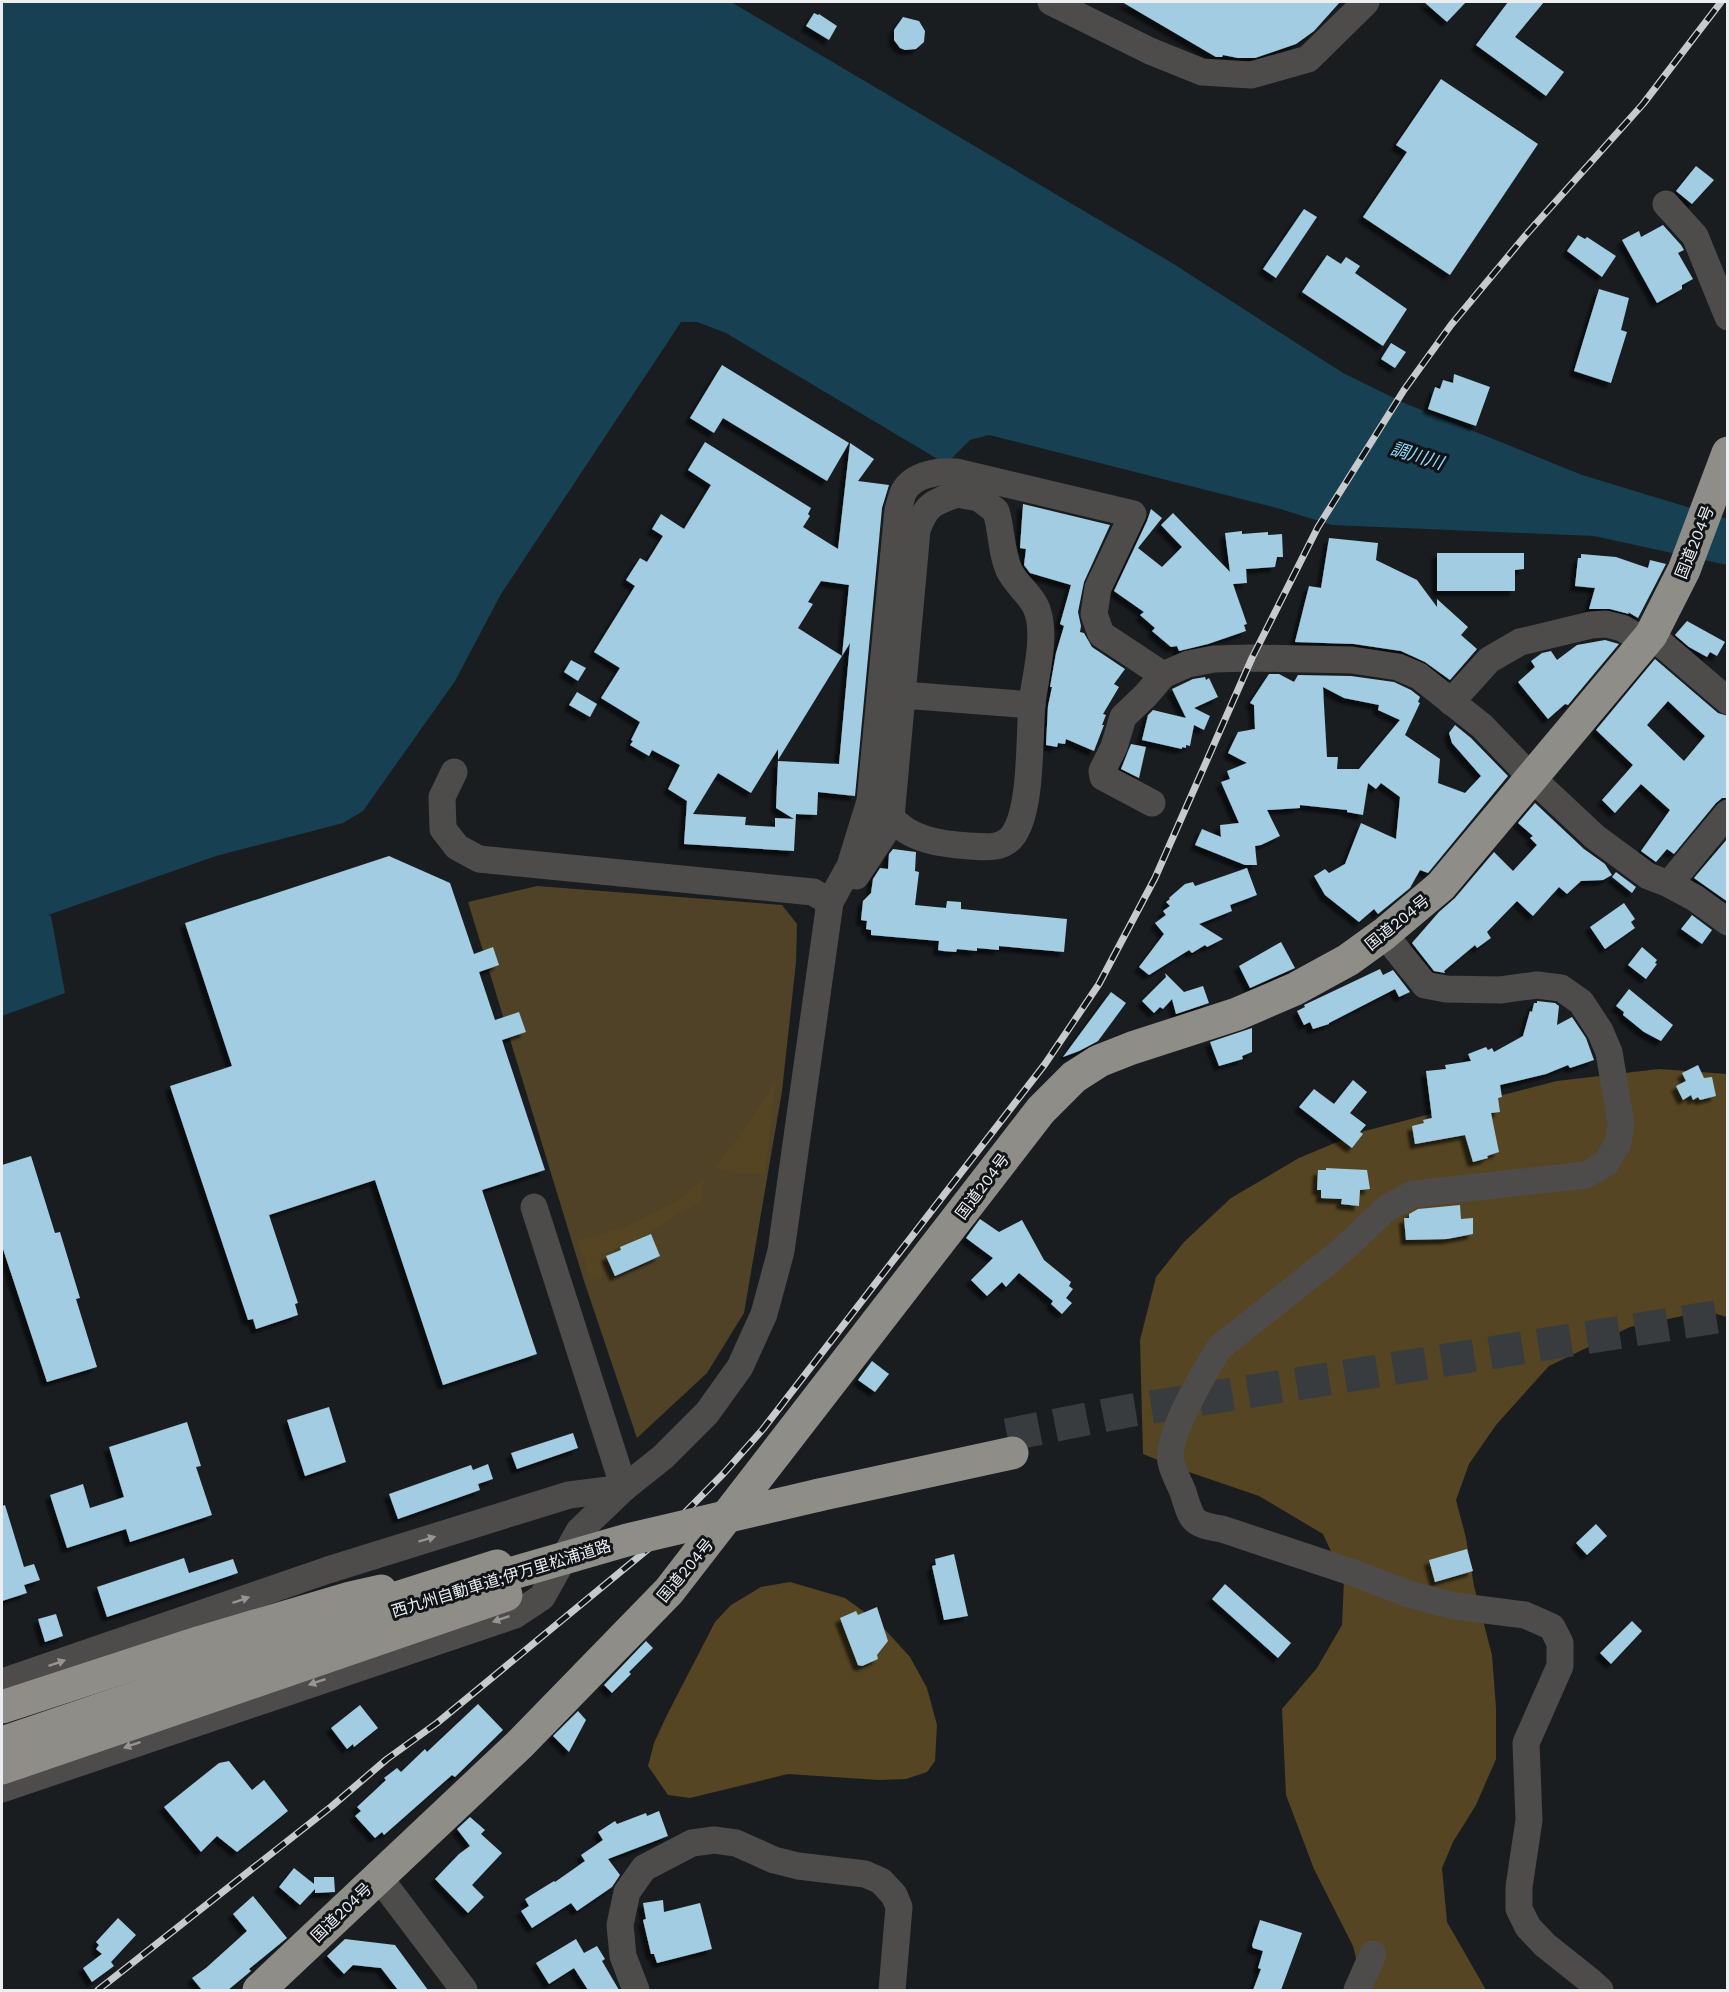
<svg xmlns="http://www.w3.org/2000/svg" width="1729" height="1992" viewBox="0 0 1729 1992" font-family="'Work Sans','Noto Sans JP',sans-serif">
  <defs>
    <filter id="shadow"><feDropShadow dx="-5" dy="5" stdDeviation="1.5" flood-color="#0009"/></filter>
  </defs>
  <rect width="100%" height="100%" fill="#191d20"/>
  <polygon fill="#4f4227" points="537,886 782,905 797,924 796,962 782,1091 744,1313 707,1373 637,1438 584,1281 468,902"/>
  <g fill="#554522">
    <polygon points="1659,1069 1727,1074 1727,1317 1706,1311 1630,1327 1549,1366 1496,1425 1469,1464 1456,1500 1466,1538 1474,1586 1492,1655 1496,1708 1496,1759 1476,1805 1453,1842 1442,1868 1447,1922 1486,1990 1364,1990 1353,1946 1314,1869 1286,1795 1282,1709 1317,1668 1342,1625 1344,1579 1323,1534 1259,1496 1183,1470 1143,1454 1140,1340 1156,1277 1184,1242 1231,1198 1299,1158 1361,1132 1557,1081"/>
    <polygon points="776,1080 765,1173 738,1173 715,1168 748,1124"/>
    <polygon points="704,1178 702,1200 640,1238 601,1254 603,1278 589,1281 585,1260 577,1241 627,1226 679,1200"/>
    <polygon points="790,1582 845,1598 878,1622 910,1657 927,1688 937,1725 935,1761 927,1772 906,1779 879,1780 788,1774 690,1798 668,1795 648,1766 654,1743 667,1715 715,1622 731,1605 761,1587"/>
  </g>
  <polygon fill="#174052" points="2,2 731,2 1172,263 1343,373 1404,403 1582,475 1727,519 1727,565 1594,536 1332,525 1277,508 989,435 970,440 946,464 726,333 697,322 681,322 501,594 455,681 363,811 343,823 216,856 48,915 51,916 65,993 2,1016"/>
  <g fill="#a1cce2" fill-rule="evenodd" filter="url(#shadow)">
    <polygon points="1122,2 1340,2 1314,31 1296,44 1255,58 1238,58 1223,55 1222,57 1216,57"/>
    <polygon points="1424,2 1466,2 1447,22"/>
    <polygon points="1508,2 1544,2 1515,37 1564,72 1546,96 1476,45"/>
    <polygon points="814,13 818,15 819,14 837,26 829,40 806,26"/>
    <polygon points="903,17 919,21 925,31 924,42 916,49 905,50 900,48 894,40 894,30"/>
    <polygon points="1441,79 1538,144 1450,275 1363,217 1407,152 1396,145"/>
    <polygon points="1696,166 1714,180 1692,204 1676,191"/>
    <polygon points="1304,209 1317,217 1276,278 1263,269"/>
    <polygon points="1663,225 1681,245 1684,250 1678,253 1693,279 1682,285 1682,289 1657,303 1622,240 1639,231 1641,237"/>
    <polygon points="1578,235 1585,239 1587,237 1616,256 1602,277 1567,251"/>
    <polygon points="1327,255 1341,264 1346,257 1360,266 1355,273 1407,309 1383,346 1302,292"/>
    <polygon points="1599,289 1629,298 1621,330 1627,332 1611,383 1574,371"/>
    <polygon points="1391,343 1406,352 1395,368 1381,359"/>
    <polygon points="722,365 849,443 827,481 723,418 714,433 690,418"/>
    <polygon points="1454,374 1490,387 1476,426 1428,409 1435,387 1440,389 1443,380 1453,383"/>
    <path d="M705,442L811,508L808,514L810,516L803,527L838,549L850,443L874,459L858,481L889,485L882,508L855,796L818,792L817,815L796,814L794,851L684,844L687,801L668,789L680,765L652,750L649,756L630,745L633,741L631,740L640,722L601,698L620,668L594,652L635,586L626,580L640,558L647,562L663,536L652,529L661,514L684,529L711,485L688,470ZM821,581L849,585L842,656L798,628L813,604L808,602ZM850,643L839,764L778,761L776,808L794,819L775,818V827L745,825L746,817L693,814L718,773L751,793L778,749V760Z"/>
    <polygon points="1023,504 1110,525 1084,582 1078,612 1081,626 1080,632 1084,633 1092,647 1125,669 1114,684 1119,687 1103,714 1106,715 1102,725 1104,725 1094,751 1066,739 1065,744 1058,743 1057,747 1046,745 1048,706 1052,687 1050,687 1056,653 1064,626 1060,624 1071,585 1030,573 1024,565 1026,549 1020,548"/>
    <polygon points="1151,509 1162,518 1138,548 1162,567 1182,547 1161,525 1173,513 1230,572 1225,533 1242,531 1242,534 1268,532 1268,535 1282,534 1283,557 1277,557 1275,567 1246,569 1247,583 1233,584 1247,624 1244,625 1246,631 1208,644 1179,651 1177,646 1171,647 1152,631 1155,628 1140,615 1144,612 1114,591 1147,521"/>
    <polygon points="1329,538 1378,543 1376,560 1417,580 1437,607 1437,599 1468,627 1461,635 1477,649 1450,680 1425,662 1401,651 1354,644 1295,642 1309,586 1321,588"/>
    <polygon points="1437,553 1524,553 1524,569 1515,570 1515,591 1437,591"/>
    <polygon points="1581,554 1616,557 1648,568 1650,560 1666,564 1638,618 1628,612 1629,614 1610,609 1589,609 1595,588 1575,586 1578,558 1581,558"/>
    <polygon points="1687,621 1725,642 1717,656 1710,652 1707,657 1689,647 1675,635"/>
    <polygon points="1605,640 1619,644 1568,705 1565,704 1548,719 1518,682 1535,667 1531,661 1542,653 1551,651 1557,660 1577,645"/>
    <path d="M1655,659L1718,713L1728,716V798H1722L1716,803L1674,854L1667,849L1656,862L1641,851L1670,810L1641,784L1615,813L1602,800L1633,765L1596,730ZM1668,701L1705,736L1684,761L1647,725Z"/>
    <polygon points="571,660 586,668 578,681 564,672"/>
    <path d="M1269,674H1279L1294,682L1298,675L1351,676L1394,682L1411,690L1420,697L1418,702L1420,703L1405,735L1440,759L1438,783L1465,793L1481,776L1452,743L1449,733L1455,725L1471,738L1508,776L1428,873L1420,870L1410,888L1378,914L1374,909L1359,922L1325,895L1314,876L1325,869L1329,873L1345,864L1361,823L1396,839L1400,797L1381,783L1376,789L1368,783L1363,815L1347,812V810L1300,805V808L1267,810L1280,836L1261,845L1255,846L1257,865H1245L1195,845L1202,829L1221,837L1220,825L1239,823L1221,782L1230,779L1227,771L1247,763L1228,753L1238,732L1255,729L1254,705L1250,703ZM1323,687L1344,698L1379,705L1378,710L1400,720L1359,769H1337L1338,757H1327Z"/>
    <polygon points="1205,677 1206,680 1209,678 1218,697 1194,708 1210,716 1204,730 1194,725 1190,746 1186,745 1186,748 1182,747 1182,749 1142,740 1148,715 1153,710 1186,718 1172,689 1193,679"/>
    <polygon points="577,692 597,704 590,717 569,705"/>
    <polygon points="1131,744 1146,747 1139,778 1121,769"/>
    <polygon points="1535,803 1584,849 1605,864 1612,875 1603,880 1581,881 1567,894 1559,887 1533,916 1517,901 1487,932 1491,938 1477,948 1475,945 1444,971 1445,973 1434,971 1412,943 1439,912 1455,898 1494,852 1513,871 1537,845 1530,838 1533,836 1518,823"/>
    <polygon points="1728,838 1728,902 1694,878"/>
    <polygon points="893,849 916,852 915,871 919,872 915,905 946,908 947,901 961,902 961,909 1067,919 1064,952 999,946 999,950 977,948 977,951 957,949 956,952 943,951 938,950 939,941 871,935 871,930 866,929 867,921 861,920 863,901 871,893 873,879 880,868 888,869 889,854"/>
    <polygon points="389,856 450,883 474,954 493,947 499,965 479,972 495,1020 519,1012 526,1032 502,1040 545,1170 482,1190 537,1354 443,1385 375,1180 269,1215 298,1303 295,1304 298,1315 256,1329 253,1319 248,1320 170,1086 232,1066 185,923"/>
    <polygon points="1247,868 1257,895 1230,905 1232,911 1199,924 1223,939 1207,947 1205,945 1192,953 1189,950 1149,975 1139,967 1164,934 1155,923 1166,915 1163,911 1170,906 1166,902 1170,899 1169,898 1185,884 1193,882 1195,886"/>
    <polygon points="1616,872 1636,887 1632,893 1612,877"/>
    <polygon points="1624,903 1635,919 1631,922 1635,928 1605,949 1590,927"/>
    <polygon points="1692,915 1712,930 1702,944 1681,929"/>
    <polygon points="1281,942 1295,968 1250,988 1239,966"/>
    <polygon points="1642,947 1657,960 1655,963 1657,964 1646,979 1628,965"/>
    <polygon points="1380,969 1383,975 1393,970 1410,992 1399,997 1395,989 1329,1023 1329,1024 1313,1029 1310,1022 1304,1025 1297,1011 1305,1007 1304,1005"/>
    <polygon points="1165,973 1184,992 1203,986 1209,1003 1176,1014 1172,999 1163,1009 1160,1007 1154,1013 1142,1001 1166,977"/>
    <polygon points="1629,989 1673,1025 1661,1041 1644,1032 1623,1015 1624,1012 1616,1006"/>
    <polygon points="1111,992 1126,1003 1098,1041 1079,1051 1063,1057"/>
    <polygon points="1537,1001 1555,1003 1559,1006 1557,1025 1572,1017 1586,1038 1594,1060 1570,1068 1568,1065 1546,1074 1500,1085 1502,1097 1498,1098 1500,1112 1491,1113 1499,1152 1487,1156 1488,1158 1473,1162 1465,1135 1415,1144 1412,1126 1424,1123 1423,1120 1432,1118 1426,1071 1446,1069 1445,1065 1471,1061 1468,1054 1486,1047 1488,1050 1492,1048 1494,1052 1523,1036 1530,1011 1532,1012 1534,1003 1537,1003"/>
    <polygon points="1252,1028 1252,1052 1242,1056 1243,1059 1219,1066 1210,1042"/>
    <polygon points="1698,1065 1704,1078 1712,1077 1716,1096 1700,1100 1698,1097 1693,1100 1691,1095 1683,1100 1676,1086 1686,1081 1682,1073"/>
    <polygon points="1353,1080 1367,1092 1350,1113 1366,1125 1360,1132 1363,1134 1352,1148 1299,1107 1314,1089 1334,1104"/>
    <polygon points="31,1156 55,1233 60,1232 80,1298 76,1299 97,1367 47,1382 2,1246 2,1165"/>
    <polygon points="1326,1168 1367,1170 1370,1189 1360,1190 1359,1206 1341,1204 1342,1199 1321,1198 1321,1190 1317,1190 1318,1170 1326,1170"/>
    <polygon points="1460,1205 1461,1219 1473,1218 1473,1234 1447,1239 1406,1240 1404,1218 1409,1218 1409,1214 1418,1209"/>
    <polygon points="980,1219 999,1232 1022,1220 1044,1260 1071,1282 1069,1286 1073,1289 1066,1298 1072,1303 1062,1314 1051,1304 1053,1301 1019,1273 1006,1287 1002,1282 987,1296 971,1280 993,1258 966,1238"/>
    <polygon points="651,1234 660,1256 615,1276 606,1256 621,1250 620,1247"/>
    <polygon points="872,1361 889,1374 875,1392 858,1380"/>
    <polygon points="329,1407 346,1462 305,1476 287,1420"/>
    <polygon points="187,1422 201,1466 196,1467 212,1515 130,1542 126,1529 67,1548 50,1495 83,1484 90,1508 124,1497 109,1447"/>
    <polygon points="573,1433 578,1448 517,1469 511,1453"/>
    <polygon points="488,1464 493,1479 478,1484 480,1490 398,1519 389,1494 471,1465 473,1470"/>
    <polygon points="5,1505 24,1567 34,1564 40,1580 24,1585 27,1593 2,1601 2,1506"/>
    <polygon points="1596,1524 1607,1536 1587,1555 1576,1543"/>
    <polygon points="1467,1549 1473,1571 1435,1582 1429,1560"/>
    <polygon points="954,1554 968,1616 944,1620 932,1566 936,1565 935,1559"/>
    <polygon points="184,1558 189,1573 233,1559 238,1573 107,1617 97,1587"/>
    <polygon points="1225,1584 1291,1643 1278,1658 1212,1599"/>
    <polygon points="877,1607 888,1641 877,1655 878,1659 862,1666 858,1665 840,1618 856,1611 858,1615"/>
    <polygon points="56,1614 63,1636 45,1642 38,1619"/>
    <polygon points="1632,1621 1642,1631 1611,1664 1600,1653"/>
    <polygon points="646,1641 653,1648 629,1672 631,1674 612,1693 604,1685"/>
    <polygon points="478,1704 503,1730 455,1777 452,1775 384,1835 382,1832 375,1838 355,1816 361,1811 357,1807 386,1780 384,1778 397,1768 401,1772 425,1749 427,1752"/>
    <polygon points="360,1705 378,1728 354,1747 353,1744 347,1749 331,1728"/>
    <polygon points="578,1711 586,1720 569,1752 553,1736"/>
    <polygon points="229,1761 252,1790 264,1780 288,1811 237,1852 217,1836 201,1852 164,1807 219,1763"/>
    <polygon points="659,1811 668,1836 608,1859 620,1875 612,1887 577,1911 571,1903 532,1928 521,1911 529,1906 525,1899 554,1881 555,1882 585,1861 581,1855 603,1840 598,1832 615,1821 617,1824 646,1813 647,1816"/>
    <polygon points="470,1817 485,1830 481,1834 502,1853 472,1885 484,1897 468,1913 435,1879 459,1854 470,1846 457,1829"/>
    <polygon points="294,1868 314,1884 314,1877 334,1877 335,1892 315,1893 315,1889 300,1905 279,1887"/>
    <polygon points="253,1896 287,1938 249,1969 251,1971 228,1990 202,1990 192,1978 206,1968 247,1931 233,1914"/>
    <polygon points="663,1900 664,1912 700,1903 712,1949 657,1963 654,1954 651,1954 643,1920 646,1919 643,1903"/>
    <polygon points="118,1918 136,1935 111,1962 114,1966 92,1982 83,1968 102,1954 96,1949 99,1945 96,1942"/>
    <polygon points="1260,1920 1302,1933 1281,1990 1253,1990 1261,1969 1258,1968 1263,1951 1253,1948 1252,1945"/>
    <polygon points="345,1939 395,1945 428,1990 398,1990 381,1968 353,1965 344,1974 327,1956"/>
    <polygon points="576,1939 584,1953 597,1946 605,1959 602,1961 619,1990 588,1990 574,1968 549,1984 536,1963"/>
  </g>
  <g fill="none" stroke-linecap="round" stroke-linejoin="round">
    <polyline stroke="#393c3f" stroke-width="33" stroke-dasharray="33 16" stroke-linecap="butt" points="1007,1435 1127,1411 1728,1315"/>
    <g stroke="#4d4c4a" stroke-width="27">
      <polyline points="1051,2 1150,51 1202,72 1251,75 1308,59 1366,2"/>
      <polyline points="1666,204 1695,236 1728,317"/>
      <path d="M957,494L979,498L996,511C1002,531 1001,554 1010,572C1018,587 1034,597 1038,613C1046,639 1035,677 1032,704C1029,738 1032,807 1014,834C1004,850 985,847 969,846C941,844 909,840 891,817L917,530C926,505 932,503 957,494Z"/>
      <polyline points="1651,635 1728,701"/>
      <polyline points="903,695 1032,705"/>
      <polyline points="1451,702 1489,660 1520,642 1591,625 1606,624 1622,628 1646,642"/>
      <polyline points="454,772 442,797 443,829 457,847 479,859 813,892 830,902"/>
      <polyline points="1152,803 1103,777 1102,771 1114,747 1123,717 1146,695 1163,675"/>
      <polyline points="856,876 885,832 891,817"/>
      <polyline points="1669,884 1728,813"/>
      <path d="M1384,934L1425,985L1446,989L1500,990L1537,985L1561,988L1581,1002L1600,1031L1609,1052L1621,1123L1618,1143L1606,1163L1586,1175L1413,1194L1387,1208L1339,1253L1220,1347C1206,1369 1165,1437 1171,1462C1173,1472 1179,1482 1183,1492C1192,1521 1191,1524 1222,1529L1351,1572L1409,1594L1454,1606L1525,1615L1552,1627L1560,1643V1666L1526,1743L1529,1820L1519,1887V1909L1528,1927L1545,1945L1589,1980L1600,1990"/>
      <polyline points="534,1207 624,1488"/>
      <polyline points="2,1682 328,1570 569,1495 624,1488"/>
      <path d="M2,1789L515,1615L542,1597L579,1531L624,1488L663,1457L707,1413L740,1367L764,1314L781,1251L830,902L850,866L870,801L898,510C900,504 901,497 904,491C914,474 938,471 956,472L1133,514L1098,588L1094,614L1101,634L1163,675L1188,664L1214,659L1252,658L1352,660L1398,667L1419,676L1482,726L1532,778L1595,837L1648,876L1669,884L1695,898L1728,922"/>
      <polyline points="378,1876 464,1990"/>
      <polyline points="636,1990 623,1956 620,1925 627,1892 644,1868 692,1843 714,1840 736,1843 774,1860 798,1866 865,1874 881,1881 894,1895 899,1907 892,1990"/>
      <polyline points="1357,1990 1373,1954"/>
    </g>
    <g stroke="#8f8d88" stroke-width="33">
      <polyline points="819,1495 1012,1453"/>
      <polyline points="359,1610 497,1566"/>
      <polyline points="2,1707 201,1642 350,1598 381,1591"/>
      <polyline points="2,1743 386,1613"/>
      <polyline points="2,1768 506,1595"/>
      <polyline points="259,1990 519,1745 669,1591 1041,1110 1074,1077 1099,1061 1132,1048 1237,1014 1295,989 1348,960 1384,934 1441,886 1651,635 1684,570 1728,453"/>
    </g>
    <defs>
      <polyline id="rail" points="98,1990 332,1806 387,1759 437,1723 653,1545 724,1473 763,1429 1045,1064 1099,984 1155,878 1252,658 1318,527 1404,390 1451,325 1525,236 1643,104 1721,2"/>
    </defs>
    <use href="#rail" stroke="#c7cacc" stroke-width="7"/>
    <use href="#rail" stroke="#101417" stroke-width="4.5" stroke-dasharray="14" stroke-linecap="butt"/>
    <polyline stroke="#8f8d88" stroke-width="33" points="499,1577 627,1540 819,1495"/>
  </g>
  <defs><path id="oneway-solid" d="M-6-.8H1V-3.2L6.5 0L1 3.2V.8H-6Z" transform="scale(1.5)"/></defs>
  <g fill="#959595">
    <use href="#oneway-solid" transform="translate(427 1539) rotate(-17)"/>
    <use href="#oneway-solid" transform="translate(241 1600) rotate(-19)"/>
    <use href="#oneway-solid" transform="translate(501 1619) rotate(161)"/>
    <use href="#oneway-solid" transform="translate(57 1663) rotate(-19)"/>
    <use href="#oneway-solid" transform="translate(317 1682) rotate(161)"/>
    <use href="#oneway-solid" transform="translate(132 1745) rotate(161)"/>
  </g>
  <g text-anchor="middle" stroke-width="6" stroke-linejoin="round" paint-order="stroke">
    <g font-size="16" fill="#eceff1" stroke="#101417">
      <text transform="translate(1694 542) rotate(-68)" y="6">国道204号</text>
      <text transform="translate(1397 922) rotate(-39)" y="6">国道204号</text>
      <text transform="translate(982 1186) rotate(-53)" y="6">国道204号</text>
      <text transform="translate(685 1570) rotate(-50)" y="6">国道204号</text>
      <text transform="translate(501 1578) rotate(-17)" y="6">西九州自動車道;伊万里松浦道路</text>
      <text transform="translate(341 1912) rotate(-44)" y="6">国道204号</text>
    </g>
    <g font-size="18" font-style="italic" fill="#91d7f9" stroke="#101417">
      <text transform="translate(1417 456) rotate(17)" y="6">調川川</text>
    </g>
  </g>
  <rect width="1729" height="1992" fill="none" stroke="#eceff1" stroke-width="6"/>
</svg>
